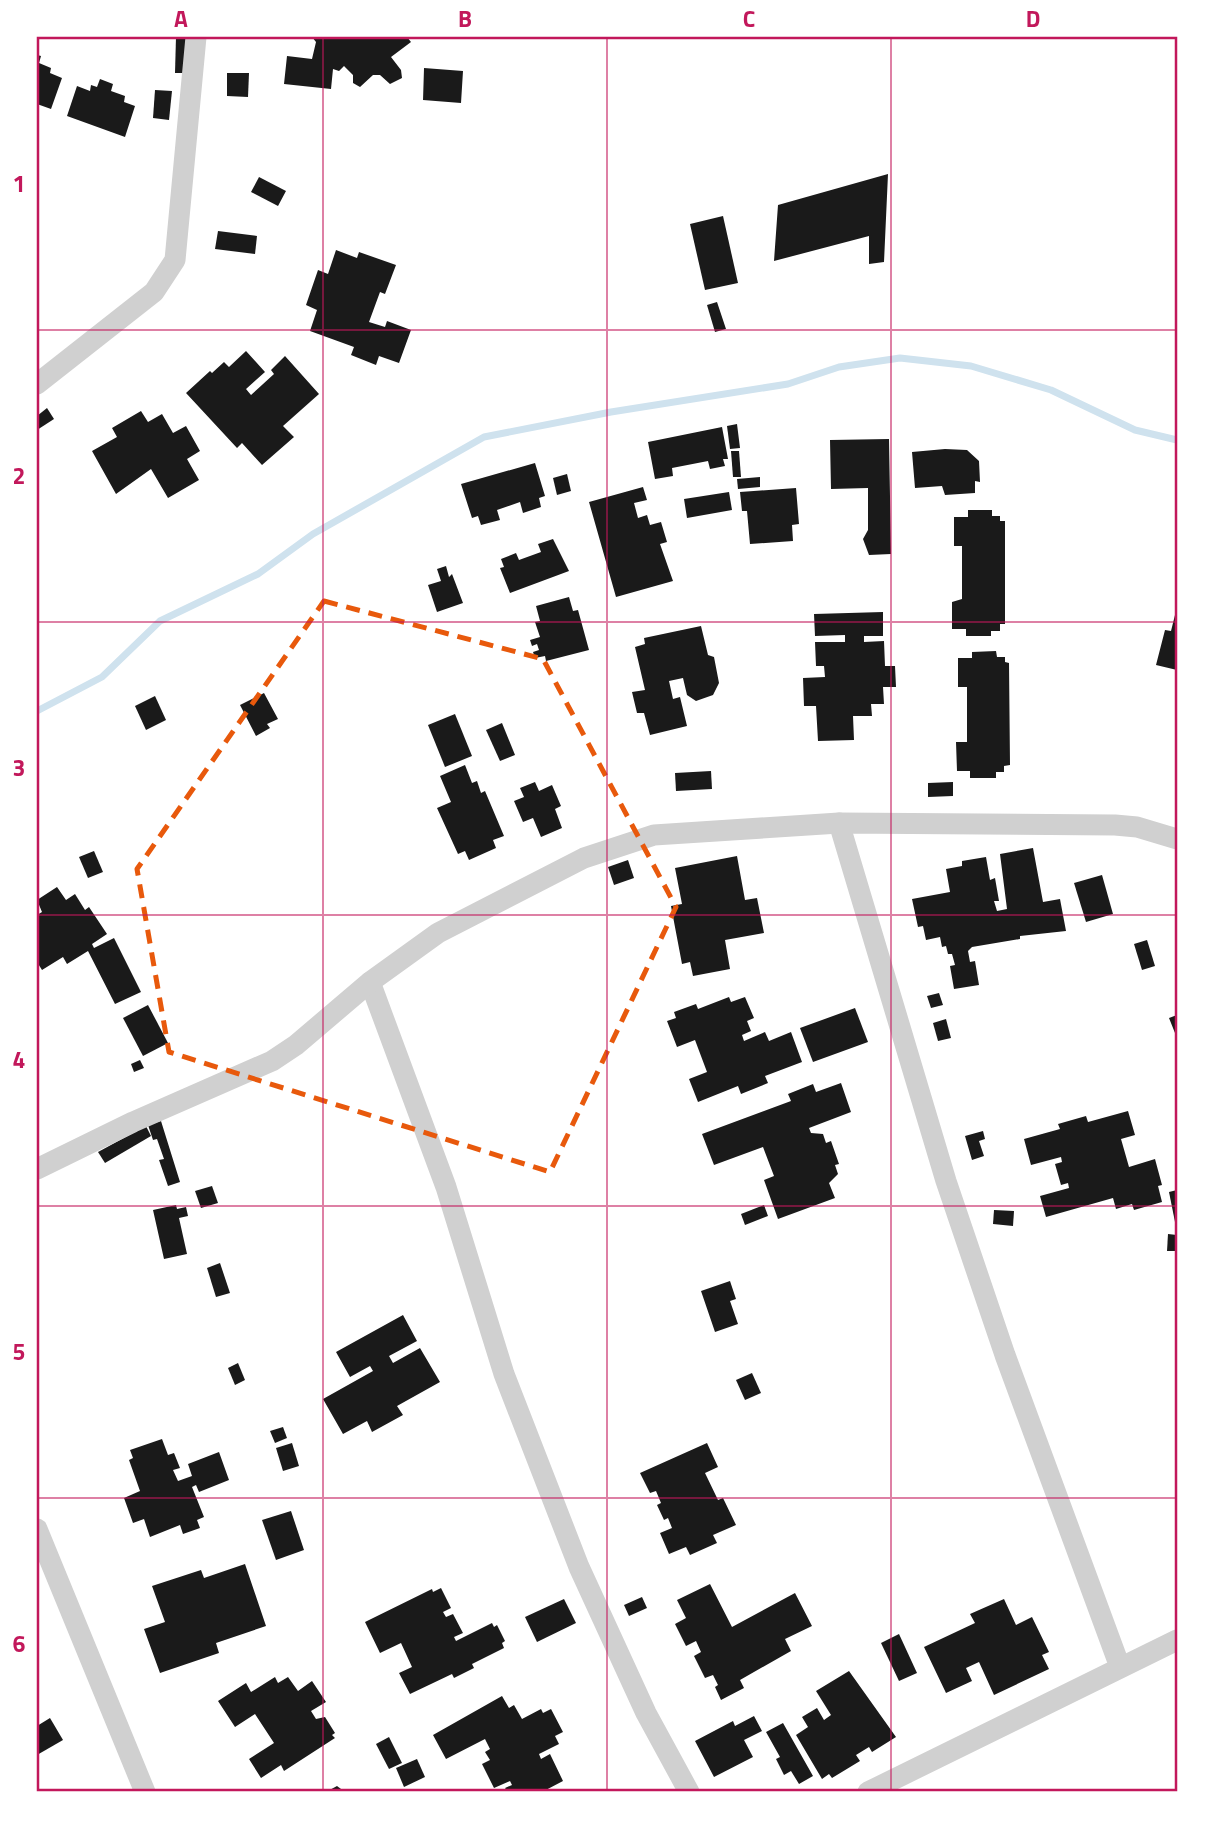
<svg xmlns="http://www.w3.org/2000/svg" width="1214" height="1829" viewBox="0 0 1214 1829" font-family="'Titillium Web',sans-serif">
  <rect width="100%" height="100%" fill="#fff"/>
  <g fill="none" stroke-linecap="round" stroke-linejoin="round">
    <polyline stroke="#cfe2ee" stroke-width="7" points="37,711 102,677 160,621 258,574 313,534 484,437 611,412 788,384 839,367 900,358 971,366 1051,390 1135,430 1177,440"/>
  </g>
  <g fill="#1a1a1a">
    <polygon points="176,37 187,37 186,73 175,73"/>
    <polygon points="312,37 407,37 411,42 391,57 401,70 402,78 390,84 380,75 373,75 360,87 353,83 353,75 344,66 339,71 333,69 331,89 284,84 287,56 312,59 316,42"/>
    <polygon points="37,55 41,56 39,63 51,68 50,73 62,78 51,109 37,104"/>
    <polygon points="424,68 463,71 461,103 423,100"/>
    <polygon points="227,73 249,73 248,97 227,96"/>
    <polygon points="100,79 113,84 111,91 125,96 124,102 135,106 125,137 67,116 77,86 90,91 91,85 97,87"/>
    <polygon points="155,90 172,91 169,120 153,118"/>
    <polygon points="888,174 884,262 869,264 869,236 774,261 778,205"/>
    <polygon points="259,177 286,191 278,206 251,192"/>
    <polygon points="723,216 738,283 705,290 690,224"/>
    <polygon points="218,231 257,236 255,254 215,249"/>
    <polygon points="336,250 357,258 359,252 396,265 385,294 380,292 369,322 385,327 387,321 411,330 399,363 379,356 376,365 351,355 354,347 310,331 317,310 306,305 318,270 328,274"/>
    <polygon points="717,302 726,329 715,332 707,305"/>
    <polygon points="246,351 265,372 246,389 251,395 274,374 271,370 285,356 319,394 283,426 294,437 262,465 242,443 237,448 186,393 210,371 212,373 224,362 229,367"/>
    <polygon points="47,408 54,419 37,430 37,416"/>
    <polygon points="141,411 148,422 162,414 173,433 186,426 200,451 187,459 199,480 168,498 151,469 116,494 92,451 117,437 112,428"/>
    <polygon points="737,424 740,448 730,449 727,426"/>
    <polygon points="722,427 728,459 723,459 725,466 710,469 708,461 672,468 673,476 655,479 648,442"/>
    <polygon points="889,439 891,554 869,555 863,539 868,530 868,488 831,489 830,440"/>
    <polygon points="945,449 967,450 979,461 980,482 975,481 975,493 945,495 942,486 915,488 912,452"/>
    <polygon points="731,451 739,451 741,477 733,477"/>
    <polygon points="535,463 545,496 539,498 541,507 523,513 520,502 497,510 500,520 481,525 478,516 472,518 461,484"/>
    <polygon points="567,474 571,491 557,495 553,478"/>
    <polygon points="760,477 760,487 738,489 737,479"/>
    <polygon points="643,487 647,500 634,503 638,518 647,515 650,525 661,522 667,542 660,544 673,581 616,597 589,502"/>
    <polygon points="796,488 799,524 792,525 793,541 750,544 747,511 742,511 740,492"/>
    <polygon points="729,492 732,510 687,518 684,499"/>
    <polygon points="968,510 992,510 992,516 1000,516 1000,521 1005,521 1005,624 1000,624 1000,631 991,631 991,636 966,636 966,629 952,629 952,602 962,599 962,546 954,546 954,517 968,517"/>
    <polygon points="553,539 569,571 510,593 500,568 504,567 501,559 516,553 519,560 541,552 538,544"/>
    <polygon points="446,566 449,577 452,574 463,603 437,612 428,585 441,581 437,569"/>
    <polygon points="569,597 573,611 578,610 589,650 546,661 545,656 535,658 533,652 539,650 537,644 532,646 530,640 540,637 535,622 540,621 536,606"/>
    <polygon points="1176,611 1177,612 1177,670 1156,665 1165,630 1171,631"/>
    <polygon points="883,612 883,636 864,636 864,642 884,641 885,666 895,666 896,687 883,687 884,704 871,704 872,716 853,716 854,740 818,741 816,706 804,706 803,678 825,677 824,666 816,666 815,642 845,642 845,635 815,636 814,614"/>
    <polygon points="701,626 708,655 714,657 719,683 713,695 696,701 687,695 683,678 669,681 673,699 680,697 687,726 650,735 644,713 637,713 632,692 645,690 635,647 645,644 644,638"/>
    <polygon points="996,651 997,657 1005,657 1005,662 1009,663 1010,765 1004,766 1004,772 996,772 996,778 970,778 970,771 957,771 956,742 967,742 967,687 958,687 958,658 972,658 972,652"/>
    <polygon points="264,693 278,719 267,724 270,728 256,736 240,705"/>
    <polygon points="155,696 166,720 146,730 135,706"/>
    <polygon points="455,714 472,756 445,767 428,725"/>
    <polygon points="502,723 515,755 500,761 486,730"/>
    <polygon points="465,765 472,783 477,781 481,793 485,791 504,836 493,840 496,848 469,860 465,851 458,854 437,808 451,802 440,776"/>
    <polygon points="711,771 712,789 676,791 675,773"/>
    <polygon points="535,782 539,791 552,785 561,806 555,809 562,828 541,837 533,818 523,822 514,801 524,797 520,788"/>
    <polygon points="953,782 953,796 928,797 928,783"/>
    <polygon points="1033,848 1043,902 1060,899 1066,931 1020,936 1020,939 972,947 968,951 970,962 975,961 979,985 954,989 950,966 955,965 952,954 948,954 946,946 942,947 940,937 926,940 923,926 918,927 912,899 950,892 946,869 962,866 962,861 986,857 990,880 995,878 999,901 994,901 997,911 1007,909 1000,854"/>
    <polygon points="94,851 103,872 88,878 79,857"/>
    <polygon points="737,856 745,900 757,898 764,933 725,940 730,969 693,976 690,962 682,964 671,906 682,904 675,868"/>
    <polygon points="628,860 634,878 614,885 608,867"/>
    <polygon points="1102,875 1113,914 1086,922 1074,883"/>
    <polygon points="57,887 66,900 75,894 85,910 89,907 107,934 92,944 94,948 114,938 141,992 115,1004 88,951 67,964 63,957 42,970 37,962 37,915 42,912 37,900"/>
    <polygon points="1147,940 1155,966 1142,970 1134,944"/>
    <polygon points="939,993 943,1005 931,1008 927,996"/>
    <polygon points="729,997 731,1002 745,997 754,1018 747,1021 751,1031 742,1035 744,1041 765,1032 769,1041 791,1032 802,1062 765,1076 768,1083 741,1094 738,1086 698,1102 689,1079 707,1072 695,1040 677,1047 667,1021 676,1018 674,1012 696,1004 698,1009"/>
    <polygon points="148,1005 168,1043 143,1056 123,1018"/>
    <polygon points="855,1008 868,1042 813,1062 800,1028"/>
    <polygon points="1177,1015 1177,1038 1169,1018"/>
    <polygon points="946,1019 951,1038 938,1041 933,1023"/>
    <polygon points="140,1060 144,1068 134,1072 131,1064"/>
    <polygon points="841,1083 851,1112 809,1128 811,1133 823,1134 826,1143 831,1141 839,1164 835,1165 838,1174 829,1183 835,1198 778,1219 764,1180 774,1176 763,1147 714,1165 702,1134 791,1101 788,1094 813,1084 816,1092"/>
    <polygon points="1128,1111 1135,1135 1121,1139 1129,1167 1155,1159 1162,1185 1158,1186 1162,1202 1134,1210 1132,1204 1116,1209 1113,1198 1046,1217 1040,1196 1069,1188 1068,1183 1061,1185 1055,1164 1062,1162 1061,1157 1031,1165 1024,1139 1060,1129 1058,1124 1086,1116 1088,1122"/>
    <polygon points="161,1121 180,1182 168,1186 159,1160 164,1159 157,1139 153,1140 148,1125"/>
    <polygon points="146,1126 151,1136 105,1163 98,1152"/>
    <polygon points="983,1131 985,1139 979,1141 984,1156 972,1160 965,1136"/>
    <polygon points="212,1186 218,1203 201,1208 195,1191"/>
    <polygon points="1177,1190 1177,1227 1176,1227 1169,1192"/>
    <polygon points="176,1205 177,1209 186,1207 188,1216 179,1218 187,1254 164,1259 153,1210"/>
    <polygon points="764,1205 768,1216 745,1225 741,1214"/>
    <polygon points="994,1210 1014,1211 1013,1226 993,1224"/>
    <polygon points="1168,1234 1177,1235 1177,1251 1167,1251"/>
    <polygon points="220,1263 230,1293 216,1297 207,1268"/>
    <polygon points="730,1281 736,1299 730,1301 738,1324 715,1332 701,1291"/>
    <polygon points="403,1315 417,1341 389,1356 393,1363 420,1348 440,1382 397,1406 403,1415 372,1432 367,1421 343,1434 323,1399 373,1371 370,1366 350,1377 336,1352"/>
    <polygon points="238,1363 245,1380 235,1385 228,1368"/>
    <polygon points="752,1373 761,1393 745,1400 736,1380"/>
    <polygon points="283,1427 287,1438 275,1443 270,1431"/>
    <polygon points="162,1439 168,1455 174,1453 180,1468 173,1470 178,1481 192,1476 188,1464 219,1452 229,1480 199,1492 196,1485 192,1487 204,1517 197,1520 200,1528 183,1534 180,1525 150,1537 144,1519 133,1523 124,1498 140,1491 129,1460 133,1458 130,1450"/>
    <polygon points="292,1443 299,1466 283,1471 276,1448"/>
    <polygon points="707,1443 718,1467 705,1473 718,1500 723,1498 736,1525 713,1535 717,1543 690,1555 686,1547 669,1554 660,1533 672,1528 668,1518 664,1520 657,1505 661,1503 656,1491 650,1493 640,1473"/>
    <polygon points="291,1511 304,1550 276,1560 262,1520"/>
    <polygon points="245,1564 266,1626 216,1643 219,1653 160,1673 144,1629 165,1622 152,1586 201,1570 204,1578"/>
    <polygon points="710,1584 732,1627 795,1593 812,1626 785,1639 791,1651 740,1680 744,1688 721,1700 715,1687 718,1685 713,1675 705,1678 694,1656 701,1652 696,1641 686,1646 675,1624 686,1618 677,1600"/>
    <polygon points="441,1588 451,1608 443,1612 446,1617 453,1614 463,1633 454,1637 456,1641 492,1623 494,1627 497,1625 505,1641 502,1643 504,1648 472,1664 474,1668 454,1678 452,1674 410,1694 399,1673 412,1667 401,1643 380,1653 365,1622 432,1589 433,1592"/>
    <polygon points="642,1597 647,1608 629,1616 624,1605"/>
    <polygon points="564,1599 576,1623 537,1642 525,1617"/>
    <polygon points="1004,1599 1016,1625 1032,1617 1049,1652 1042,1655 1049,1669 994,1695 979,1662 966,1668 972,1681 946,1693 924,1647 975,1623 970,1614"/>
    <polygon points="899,1634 917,1673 899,1681 881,1643"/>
    <polygon points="849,1671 896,1737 872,1752 869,1747 856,1755 860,1761 832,1778 829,1774 822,1779 796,1735 808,1727 802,1717 817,1708 824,1720 831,1715 816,1691"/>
    <polygon points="275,1677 278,1683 288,1677 298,1691 312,1681 326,1702 311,1711 316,1719 325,1717 335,1733 332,1735 335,1738 284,1771 281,1765 261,1778 249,1759 274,1743 255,1714 235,1727 218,1701 246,1683 251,1692"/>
    <polygon points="502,1696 509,1708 514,1705 522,1719 541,1709 543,1713 551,1709 563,1732 555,1736 559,1744 539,1754 541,1759 550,1754 563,1781 542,1792 508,1792 505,1788 512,1785 510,1781 494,1788 482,1764 490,1760 485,1752 490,1749 485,1739 446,1759 433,1735"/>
    <polygon points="754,1716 762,1731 744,1740 753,1757 714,1777 695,1741 733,1721 735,1726"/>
    <polygon points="50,1718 63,1740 37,1755 37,1726"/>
    <polygon points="783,1723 813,1776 799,1784 791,1771 784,1775 776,1759 780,1757 766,1732"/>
    <polygon points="389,1737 402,1763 389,1769 376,1744"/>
    <polygon points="417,1759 425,1777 404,1787 396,1768"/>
    <polygon points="337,1786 345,1792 326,1792"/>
  </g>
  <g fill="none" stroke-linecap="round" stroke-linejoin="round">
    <g stroke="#d0d0d0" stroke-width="21">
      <polyline points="37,384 154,292 175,260 196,37"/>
      <polyline points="839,823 946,1181 1005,1355 1120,1667"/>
      <polyline points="370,982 446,1187 504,1374 579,1567 646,1713 689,1792"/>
      <polyline points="37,1169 133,1122 272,1061 296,1045 370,982 438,933 584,858 654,835 839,823 1115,825 1137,827 1177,839"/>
      <polyline points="37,1529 145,1792"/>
      <polyline points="868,1792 1177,1640"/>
    </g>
  </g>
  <path fill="none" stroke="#e8590c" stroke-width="5" stroke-dasharray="14 9" stroke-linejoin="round" d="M324,601L543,659L676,907L550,1172L169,1052L137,869Z"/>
  <path fill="none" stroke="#c2185b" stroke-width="2" stroke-opacity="0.55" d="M323,37V1792M607,37V1792M891,37V1792M37,330H1177M37,622H1177M37,915H1177M37,1206H1177M37,1498H1177"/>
  <rect width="1214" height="1829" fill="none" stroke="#ffffff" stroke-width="77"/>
  <rect x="38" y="38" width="1138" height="1752" fill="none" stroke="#c2185b" stroke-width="2.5"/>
  <g font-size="23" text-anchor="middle" font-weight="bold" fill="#c2185b">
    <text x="181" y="27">A</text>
    <text x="465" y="27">B</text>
    <text x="749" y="27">C</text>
    <text x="1033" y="27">D</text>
    <text x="19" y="192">1</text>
    <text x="19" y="484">2</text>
    <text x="19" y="776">3</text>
    <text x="19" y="1068">4</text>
    <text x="19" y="1360">5</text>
    <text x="19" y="1652">6</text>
  </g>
</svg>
